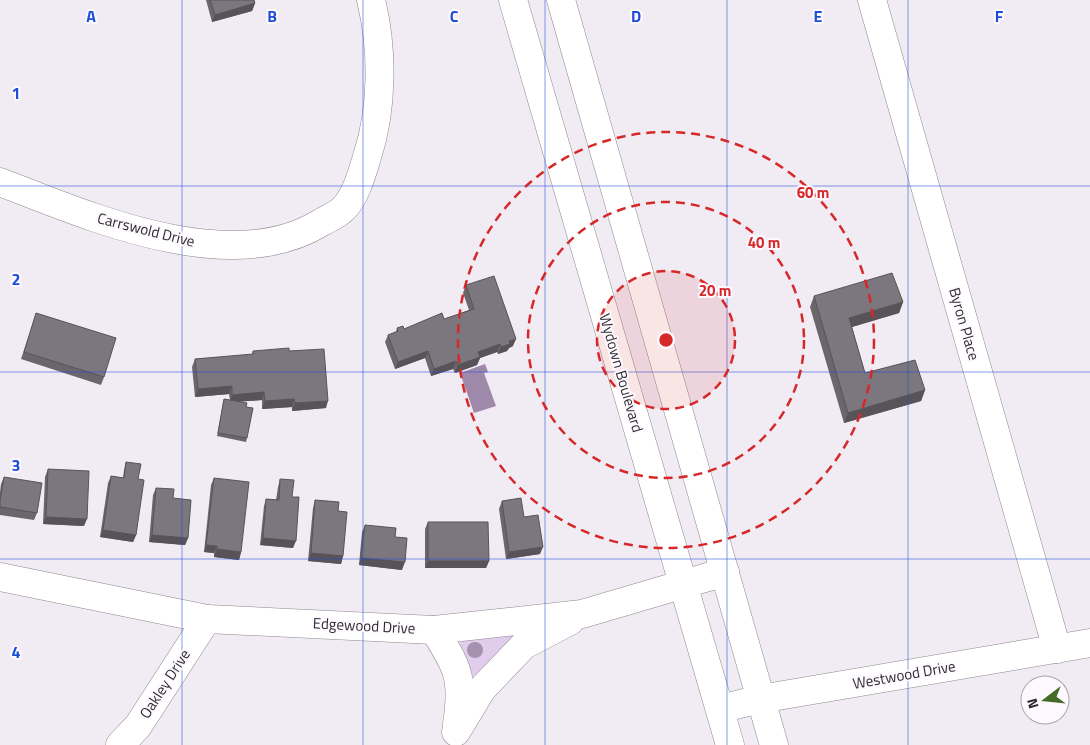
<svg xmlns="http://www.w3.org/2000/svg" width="1090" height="745" viewBox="0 0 1090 745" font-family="'Titillium Web',sans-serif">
  <rect width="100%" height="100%" fill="#f1ebf4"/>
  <polygon fill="#e0cceb" points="517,635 479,674 473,676 469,674 460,645 462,640"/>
  <polygon fill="#9f89aa" points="485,364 488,372 484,373 496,406 474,413 460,373"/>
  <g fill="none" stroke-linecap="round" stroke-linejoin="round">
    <defs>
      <g id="minor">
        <polyline points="513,0 730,745"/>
        <polyline points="561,0 774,745"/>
        <polyline points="872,0 1057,649"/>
        <path d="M0,182C91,217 231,279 322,222C329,218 339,214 344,208C356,196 362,173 367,157C383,108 383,49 371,0"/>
        <polyline points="0,577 207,619 434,630 582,614 725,572"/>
        <path d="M434,630C458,667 464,679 457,724"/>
        <polyline points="720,709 760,699 1090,643"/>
        <polyline points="456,732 482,689 524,645 570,621"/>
        <polyline points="120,745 138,726 207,619"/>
      </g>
    </defs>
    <use href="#minor" stroke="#8d888f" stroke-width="29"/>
    <use href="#minor" stroke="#fff" stroke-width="28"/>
  </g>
  <circle fill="#a692b0" cx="475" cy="650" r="8"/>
  <g fill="#6b666c">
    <polygon points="206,0 254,0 255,3 252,11 212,22"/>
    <polygon points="466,285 513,346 509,348 507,351 498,354 497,352 480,358 477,365 455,373 453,369 431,376 425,358 395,369 385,342 388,335 396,332 397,328 404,329 444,319 469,310 463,293"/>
    <polygon points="814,296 903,302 899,313 852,327 865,373 925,390 921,401 844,423 810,307"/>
    <polygon points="34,320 104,377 101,385 21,359"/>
    <polygon points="253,351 289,351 326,408 292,411 292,407 262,409 262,400 237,402 246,407 247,438 246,442 217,436 223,403 224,399 230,400 229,394 195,397 192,367 195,359 252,355"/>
    <polygon points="126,462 138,479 136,535 133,542 100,537 108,483 111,476 123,478 124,470"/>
    <polygon points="48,469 84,526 43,524 45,477"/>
    <polygon points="4,477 37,513 34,520 0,515 0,492 1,484"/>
    <polygon points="214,478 241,552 239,560 214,557 214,553 204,552 211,485"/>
    <polygon points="280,479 292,497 293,548 260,545 264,506 266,499 276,500 278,487"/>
    <polygon points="156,488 173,498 188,538 185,545 149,542 153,495"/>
    <polygon points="315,500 338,511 343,556 341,564 308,561 313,508"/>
    <polygon points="502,501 524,517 540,554 506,559 499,509"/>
    <polygon points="428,522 489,561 486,568 425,568 425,529"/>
    <polygon points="365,525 395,537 402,570 359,565 362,532"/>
  </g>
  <g fill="#575358">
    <polygon points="255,3 252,11 212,22 215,15"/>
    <polygon points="903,302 899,313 845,329 849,318"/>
    <polygon points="516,339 513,346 509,348 507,351 498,354 501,347 509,341"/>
    <polygon points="500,344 497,352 480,358 477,365 455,373 458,365 478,352"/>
    <polygon points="428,351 425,358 395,369 398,362"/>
    <polygon points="456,361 453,369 431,376 434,369"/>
    <polygon points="232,386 229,394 195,397 198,389"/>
    <polygon points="925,390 921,401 844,423 848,413"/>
    <polygon points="264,392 262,400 230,402 232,395"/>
    <polygon points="294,399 292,407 262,409 265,401"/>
    <polygon points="328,401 326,408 292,411 295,403"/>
    <polygon points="46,517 87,519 84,526 43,524"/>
    <polygon points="103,530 136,535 133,542 100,537"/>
    <polygon points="152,535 188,538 185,545 149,542"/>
    <polygon points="263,538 296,541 293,548 260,545"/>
    <polygon points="206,545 217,546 214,553 204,552"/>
    <polygon points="543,547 540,554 506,559 509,552"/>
    <polygon points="217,549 241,552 239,560 214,557"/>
    <polygon points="311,553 343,556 341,564 308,561"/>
    <polygon points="361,558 405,562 402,570 359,565"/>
    <polygon points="428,561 489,561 486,568 425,568"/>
  </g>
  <g fill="#7c777e" stroke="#575358">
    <polygon points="210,0 254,0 255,3 215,15"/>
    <polygon points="892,273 903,302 849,318 865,373 915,360 925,390 848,413 814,296"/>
    <polygon points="494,276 516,339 509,341 510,344 501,347 500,344 478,352 480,357 458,365 456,361 434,369 428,351 398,362 388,335 398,331 397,328 403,326 404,329 442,313 444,319 474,309 466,285"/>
    <polygon points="36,313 116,338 104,377 24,352"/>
    <polygon points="289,348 289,351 324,349 328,401 295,403 294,399 265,401 264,392 232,395 232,386 198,389 195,359 253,354 253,351"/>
    <polygon points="224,399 247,403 246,407 253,408 247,438 218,433"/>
    <polygon points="126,462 141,464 138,479 144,480 136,535 103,530 111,476 124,478"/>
    <polygon points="48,469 89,471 87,519 46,517"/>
    <polygon points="4,477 42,483 37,513 0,507 0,501"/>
    <polygon points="214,478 249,482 241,552 217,549 217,546 206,545"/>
    <polygon points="280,479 294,480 292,497 299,497 296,541 263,538 266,499 279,500"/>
    <polygon points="156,488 174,489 173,498 191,500 188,538 152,535"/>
    <polygon points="521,498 524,517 538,515 543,547 509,552 502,501"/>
    <polygon points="315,500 339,502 338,511 347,512 343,556 311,553"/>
    <polygon points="428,522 488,522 489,561 428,561"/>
    <polygon points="365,525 396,528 395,537 407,538 405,562 361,558"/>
  </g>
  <path fill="none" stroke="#1d4ed8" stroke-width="1" stroke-opacity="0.55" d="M182,0V745M363,0V745M545,0V745M727,0V745M908,0V745M0,186H1090M0,372H1090M0,559H1090"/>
  <circle cx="666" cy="340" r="69" fill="#d62828" fill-opacity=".12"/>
  <g fill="none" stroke="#d62828" stroke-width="2.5" stroke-dasharray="9 6">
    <circle cx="666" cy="340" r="69"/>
    <circle cx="666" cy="340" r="138"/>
    <circle cx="666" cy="340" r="208"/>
  </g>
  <g text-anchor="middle" stroke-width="4" stroke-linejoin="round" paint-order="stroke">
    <g font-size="15" fill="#2d2b2f" stroke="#fdf9ff">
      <text transform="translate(146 230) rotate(14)" y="5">Carrswold Drive</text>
      <text transform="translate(964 324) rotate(74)" y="5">Byron Place</text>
      <text transform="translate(621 373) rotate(74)" y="5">Wydown Boulevard</text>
      <text transform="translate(364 626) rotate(3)" y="5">Edgewood Drive</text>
      <text transform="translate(904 675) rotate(-10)" y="5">Westwood Drive</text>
      <text transform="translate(165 684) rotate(-57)" y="5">Oakley Drive</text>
    </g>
  </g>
  <g font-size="16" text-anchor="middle" font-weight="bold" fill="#1d4ed8" stroke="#fdf9ff" stroke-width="4" stroke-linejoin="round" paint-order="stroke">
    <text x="91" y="22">A</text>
    <text x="272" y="22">B</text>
    <text x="454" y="22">C</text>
    <text x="636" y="22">D</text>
    <text x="818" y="22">E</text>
    <text x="999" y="22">F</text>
    <text x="16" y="99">1</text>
    <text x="16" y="285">2</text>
    <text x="16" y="471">3</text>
    <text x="16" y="658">4</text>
  </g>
  <circle cx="666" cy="340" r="8" fill="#d62828" stroke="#fdf9ff" stroke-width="2.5"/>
  <g font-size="15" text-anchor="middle" font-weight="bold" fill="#d62828" stroke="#fdf9ff" stroke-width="4" stroke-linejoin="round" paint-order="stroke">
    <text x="813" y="198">60 m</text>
    <text x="764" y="248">40 m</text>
    <text x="715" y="296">20 m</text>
  </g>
  <g transform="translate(1045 700) rotate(254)"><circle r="24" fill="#fdf9ff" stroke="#aaa7ac"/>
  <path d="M0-4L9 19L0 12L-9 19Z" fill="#456c27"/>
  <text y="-8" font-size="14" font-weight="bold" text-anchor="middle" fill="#2d2b2f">N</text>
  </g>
</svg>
